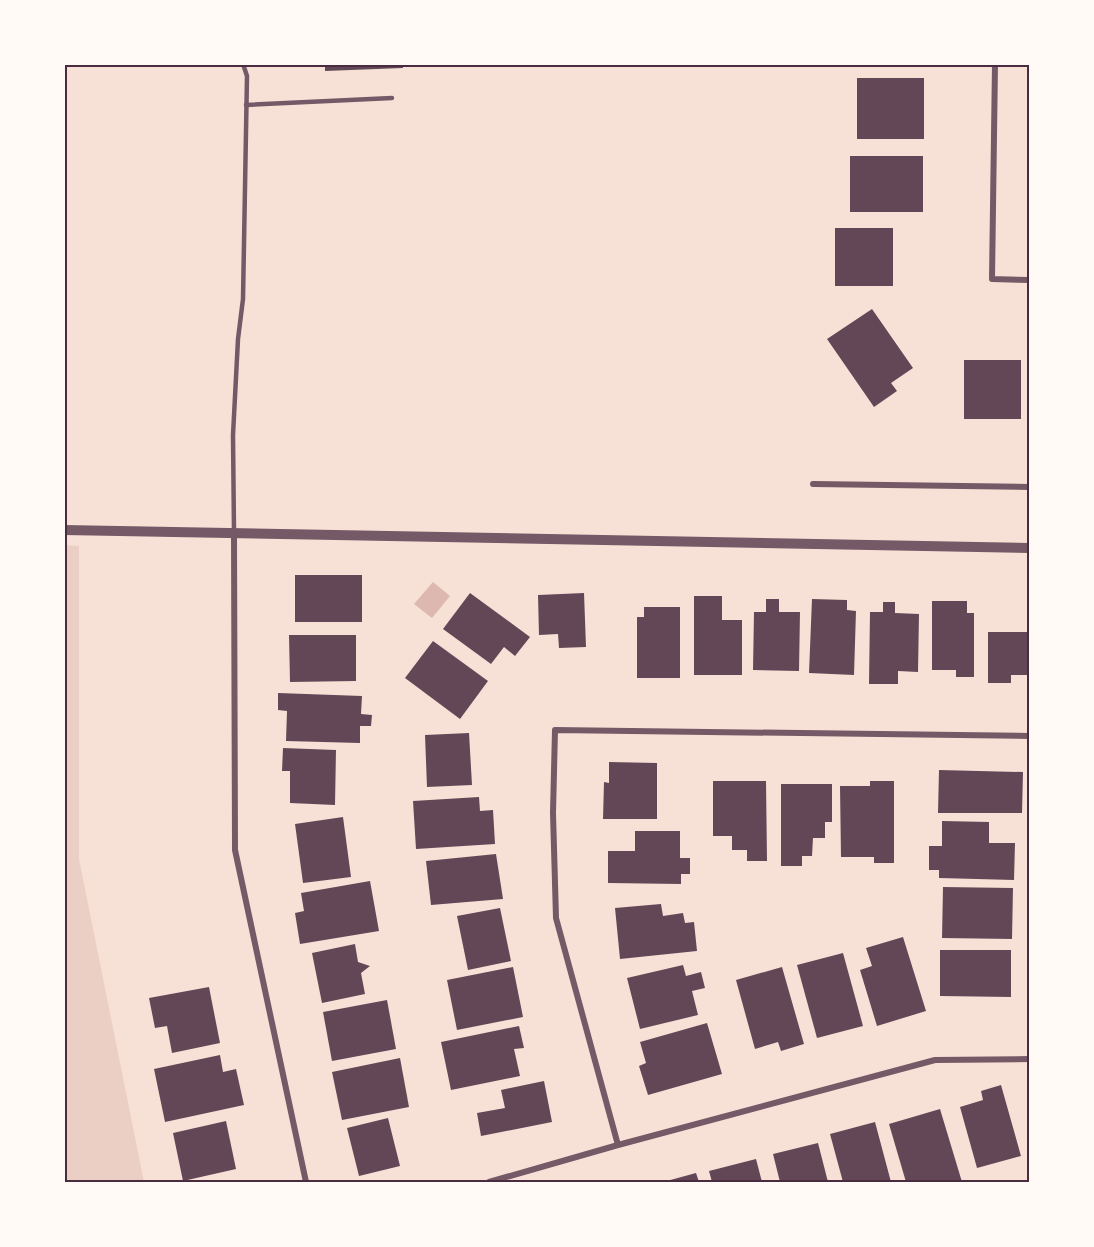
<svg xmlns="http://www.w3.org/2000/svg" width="1094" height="1247" viewBox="0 0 1094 1247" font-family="'Roboto Condensed',sans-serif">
  <rect width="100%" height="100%" fill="#f7e1d7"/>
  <polygon fill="#ebcfc5" points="65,545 79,546 79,859 144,1182 65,1182"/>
  <polygon fill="#dcb8b0" points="433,582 450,596 432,618 414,604"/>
  <g fill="#644757">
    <polygon points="325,64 403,64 403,68 325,71"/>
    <rect x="857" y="78" width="67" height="61"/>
    <rect x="850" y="156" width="73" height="56"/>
    <rect x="835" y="228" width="58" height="58"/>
    <polygon points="872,309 913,368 891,383 897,391 874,407 827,339"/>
    <rect x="964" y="360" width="57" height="59"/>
    <rect x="295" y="575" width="67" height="47"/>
    <polygon points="470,593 530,637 515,656 504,647 491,664 443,629"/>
    <polygon points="584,593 586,647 559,648 558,634 539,635 538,595"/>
    <polygon points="694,596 722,596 722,620 742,620 742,675 694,675"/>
    <polygon points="766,599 779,599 779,612 800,612 799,671 753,670 754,612 766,612"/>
    <polygon points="812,599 847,600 847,610 856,611 854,675 809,673"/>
    <polygon points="932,601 967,601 967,613 974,613 974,677 956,677 956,670 932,670"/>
    <polygon points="883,602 895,602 895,613 919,614 918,672 898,671 898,684 869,684 870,612 883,612"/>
    <polygon points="644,607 680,607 680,678 637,678 637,617 644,617"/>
    <polygon points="988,632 1030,632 1030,675 1011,675 1011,683 988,683"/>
    <polygon points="289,635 356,635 356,681 290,682"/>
    <polygon points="433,641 488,681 460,719 405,678"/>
    <polygon points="278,693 362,696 361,714 372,715 371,726 360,726 360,743 286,741 287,711 278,710"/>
    <polygon points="469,733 472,785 427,787 425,735"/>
    <polygon points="283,748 336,750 335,805 290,803 290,771 282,771"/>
    <polygon points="609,762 657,763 657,819 603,819 604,782 609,783"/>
    <polygon points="939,770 1023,772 1022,813 938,813"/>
    <polygon points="713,781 766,781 767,861 747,861 747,850 732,850 732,836 713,836"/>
    <polygon points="870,781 894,781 894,863 874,863 874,857 841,857 840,786 870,786"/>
    <polygon points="781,784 832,784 832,822 825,822 825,838 813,838 812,856 802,856 802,866 781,866"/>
    <polygon points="479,797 480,811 493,810 495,844 416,849 413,801"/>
    <polygon points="343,817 351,877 303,883 295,824"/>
    <polygon points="942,821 989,822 989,843 1015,843 1014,880 939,878 939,870 929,870 929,846 942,846"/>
    <polygon points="635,831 680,831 680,858 690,858 690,874 681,874 681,884 608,883 608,851 635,851"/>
    <polygon points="496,854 503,899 431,905 426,861"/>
    <polygon points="370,881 379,931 300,944 295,913 304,911 301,893"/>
    <polygon points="943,887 1013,888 1012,939 942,938"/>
    <polygon points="661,904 663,916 683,913 685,923 694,922 697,951 620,959 615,908"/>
    <polygon points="500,908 511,961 468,970 457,916"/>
    <polygon points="903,937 926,1011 877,1026 860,970 872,966 866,948"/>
    <polygon points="355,944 358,962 370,966 361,973 365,994 322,1003 312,953"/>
    <polygon points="940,950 1011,950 1011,997 940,996"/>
    <polygon points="843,953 863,1026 817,1038 797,965"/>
    <polygon points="683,965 686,976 701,972 705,988 692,991 698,1015 640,1029 627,978"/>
    <polygon points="513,967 523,1017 457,1030 447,980"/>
    <polygon points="782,967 804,1044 781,1051 778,1042 755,1049 736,980"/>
    <polygon points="209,987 220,1043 172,1053 167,1026 155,1028 149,998"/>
    <polygon points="387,1000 396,1049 332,1061 323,1012"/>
    <polygon points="707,1023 722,1074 648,1095 639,1066 646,1063 640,1042"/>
    <polygon points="519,1026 524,1048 514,1049 520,1076 451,1090 441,1042"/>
    <polygon points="220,1055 223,1072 236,1069 244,1105 165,1122 154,1069"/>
    <polygon points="400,1058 409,1107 342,1120 332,1072"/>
    <polygon points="544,1081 552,1122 481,1136 477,1113 505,1108 501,1090"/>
    <polygon points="1001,1085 1021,1156 977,1168 960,1107 983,1100 981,1091"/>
    <polygon points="940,1109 962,1182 906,1182 889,1124"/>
    <polygon points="388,1118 400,1166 359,1176 347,1128"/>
    <polygon points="226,1121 236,1169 183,1181 173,1133"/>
    <polygon points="875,1122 891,1182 843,1182 830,1134"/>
    <polygon points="818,1143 828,1182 780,1182 773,1154"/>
    <polygon points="756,1159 762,1182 712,1182 709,1171"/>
    <polygon points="696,1173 699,1182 663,1182"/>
  </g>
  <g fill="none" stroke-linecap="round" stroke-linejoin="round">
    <g stroke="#755966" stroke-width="4.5">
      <polyline points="246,105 392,98"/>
      <polyline points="234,532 233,435 238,339 243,299 247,76 243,64"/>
    </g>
    <g stroke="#755966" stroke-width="6">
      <polyline points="995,64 992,279 1030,280"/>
      <polyline points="813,484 1030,487"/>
      <polyline points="234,535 235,850 306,1182"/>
      <polyline points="618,1145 556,918 553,813 555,730 1030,736"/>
      <polyline points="489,1182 618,1145 935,1060 1030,1059"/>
    </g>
    <polyline stroke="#755966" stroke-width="10" points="64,530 1030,548"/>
  </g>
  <rect width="1094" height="1247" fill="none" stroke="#fffaf5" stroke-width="132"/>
  <rect x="66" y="66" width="962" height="1115" fill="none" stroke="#4a2c40" stroke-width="2"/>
</svg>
